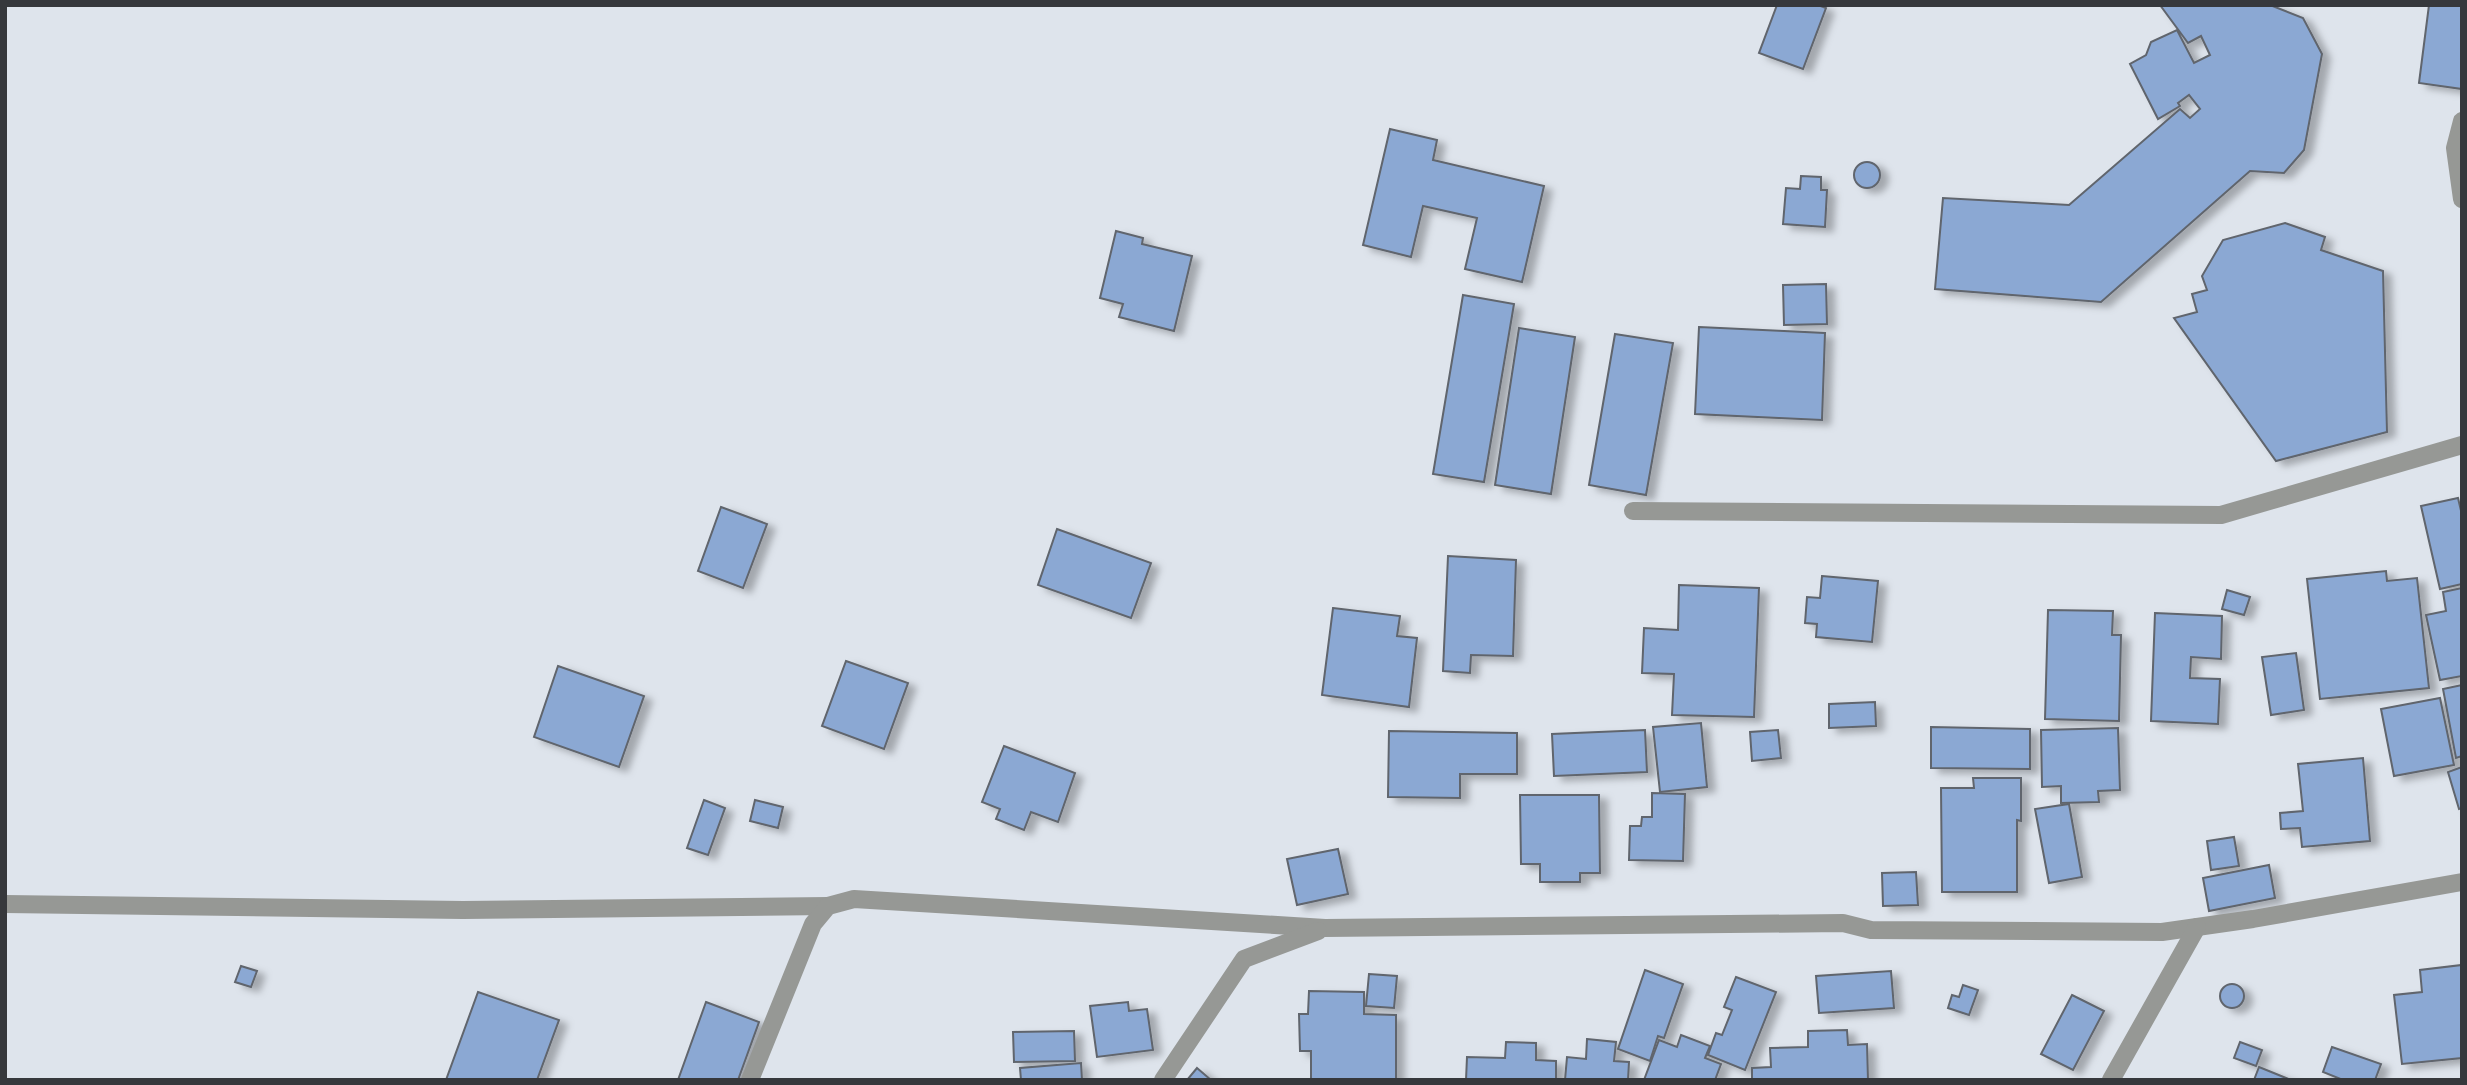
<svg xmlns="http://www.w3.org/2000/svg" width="2467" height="1085" viewBox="0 0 2467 1085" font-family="'Golos Text',sans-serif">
  <defs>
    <filter id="shadow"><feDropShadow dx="8" dy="4.5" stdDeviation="3.5" flood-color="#0004"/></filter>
  </defs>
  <rect width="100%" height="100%" fill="#dee4ec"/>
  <g fill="#8ba8d3" stroke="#60656d" stroke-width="2" filter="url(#shadow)">
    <polygon points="1777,5 1818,5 1826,8 1803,69 1759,53"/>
    <polygon points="2160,5 2270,5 2303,18 2322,54 2304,150 2284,173 2250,171 2101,302 1935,289 1943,198 2069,205 2180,109 2190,118 2200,109 2189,95 2178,103 2180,106 2158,119 2130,64 2146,55 2151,42 2177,30 2194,63 2210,55 2201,36 2188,43"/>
    <polygon points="2429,5 2462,5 2462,89 2419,83"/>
    <polygon points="1390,129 1437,140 1433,160 1544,186 1522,282 1465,269 1477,218 1423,206 1411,257 1363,245"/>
    <circle cx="1867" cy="175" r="13"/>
    <polygon points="1801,176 1821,177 1821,190 1827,190 1825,227 1783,224 1786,188 1800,189"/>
    <polygon points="2285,223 2325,237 2321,250 2383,271 2387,432 2276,461 2174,318 2197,312 2192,294 2207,290 2202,276 2223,240"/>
    <polygon points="1116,231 1143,238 1142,244 1192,256 1174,331 1119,317 1123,304 1100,298"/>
    <polygon points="1826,284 1827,324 1784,325 1783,285"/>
    <polygon points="1463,295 1514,304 1484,482 1433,474"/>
    <polygon points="1699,327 1825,333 1822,420 1695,414"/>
    <polygon points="1519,328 1575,337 1551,494 1495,485"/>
    <polygon points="1615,334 1673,343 1646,495 1589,485"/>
    <polygon points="2458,498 2462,515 2462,584 2440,589 2421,506"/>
    <polygon points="721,507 767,524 743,588 698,571"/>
    <polygon points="1057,529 1151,563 1131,618 1038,585"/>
    <polygon points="1448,556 1516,560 1513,656 1471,655 1470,673 1443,671"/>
    <polygon points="2386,571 2387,581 2417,578 2429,688 2320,699 2307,579"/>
    <polygon points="1822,576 1878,581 1872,642 1816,637 1817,624 1805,623 1807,597 1820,598"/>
    <polygon points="1679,585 1759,588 1754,717 1672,715 1674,674 1642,673 1644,628 1678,630"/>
    <polygon points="2462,588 2462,676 2440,680 2426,615 2446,611 2443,592"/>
    <polygon points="2227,590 2250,597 2244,615 2222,609"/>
    <polygon points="1333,608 1400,616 1397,636 1417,638 1409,707 1322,695"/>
    <polygon points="2048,610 2113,611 2112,635 2121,635 2119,721 2045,719"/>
    <polygon points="2155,613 2222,616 2221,659 2191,657 2190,678 2220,679 2218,724 2151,721"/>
    <polygon points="2296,653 2304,710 2271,715 2262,657"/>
    <polygon points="846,661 908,683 884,749 822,726"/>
    <polygon points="558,666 644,696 619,767 534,737"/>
    <polygon points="2462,685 2462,756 2456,758 2443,689"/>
    <polygon points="2440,698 2454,765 2394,776 2381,709"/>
    <polygon points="1875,702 1876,726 1829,728 1829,704"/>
    <polygon points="1701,723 1707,787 1660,792 1653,727"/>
    <polygon points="1931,727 2030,729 2030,769 1931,768"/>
    <polygon points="2118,728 2120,790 2098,791 2099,802 2061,803 2061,786 2042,787 2041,730"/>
    <polygon points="1645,730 1647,772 1554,776 1552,734"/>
    <polygon points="1778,730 1781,758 1752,761 1750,732"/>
    <polygon points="1389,731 1517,733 1517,774 1460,774 1460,798 1388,797"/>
    <polygon points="1004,746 1075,773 1058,822 1031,812 1024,830 996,819 1000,809 982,802"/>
    <polygon points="2363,758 2370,841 2302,847 2300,828 2281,829 2280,813 2303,811 2298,764"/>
    <polygon points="2462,767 2462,808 2459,809 2448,772"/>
    <polygon points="1973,778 2021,778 2021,821 2017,820 2017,892 1942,892 1941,788 1974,788"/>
    <polygon points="1652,793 1685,794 1683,861 1629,860 1630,826 1641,826 1642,817 1652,817"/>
    <polygon points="1520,795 1599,795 1600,873 1580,873 1580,882 1540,882 1540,864 1521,864"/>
    <polygon points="704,800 725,808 708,855 687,848"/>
    <polygon points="755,800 783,807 778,828 750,821"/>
    <polygon points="2069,804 2082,877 2049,883 2035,809"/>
    <polygon points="2234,837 2239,866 2211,870 2207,841"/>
    <polygon points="1338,849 1348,894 1297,905 1287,859"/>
    <polygon points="2269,865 2275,898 2209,911 2203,878"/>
    <polygon points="1916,872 1918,905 1883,906 1882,873"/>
    <polygon points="2462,965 2462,1058 2402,1064 2394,995 2422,992 2420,970"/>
    <polygon points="241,966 257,971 251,987 235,982"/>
    <polygon points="1645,970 1683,984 1664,1038 1658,1036 1650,1061 1618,1049"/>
    <polygon points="1891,971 1894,1008 1819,1013 1816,976"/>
    <polygon points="1369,974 1397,976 1394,1008 1366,1006"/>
    <polygon points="1736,977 1776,992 1745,1070 1708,1055 1716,1033 1722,1035 1732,1010 1724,1007"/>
    <circle cx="2232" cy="996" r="12"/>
    <polygon points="1963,985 1978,990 1969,1015 1948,1008 1952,995 1959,997"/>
    <polygon points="1309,991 1364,992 1364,1014 1396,1015 1396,1080 1311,1080 1311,1051 1300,1051 1299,1014 1308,1014"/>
    <polygon points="478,992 559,1020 537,1080 446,1080"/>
    <polygon points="2072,995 2104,1011 2073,1070 2041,1054"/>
    <polygon points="706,1002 759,1022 738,1080 678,1080"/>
    <polygon points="1128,1002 1129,1011 1147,1009 1153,1050 1097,1057 1090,1006"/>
    <polygon points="1847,1030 1848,1045 1867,1044 1868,1080 1752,1080 1752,1068 1771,1067 1770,1048 1808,1047 1808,1031"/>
    <polygon points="1074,1031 1075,1061 1014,1062 1013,1032"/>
    <polygon points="1681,1035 1710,1046 1705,1058 1721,1064 1715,1080 1644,1080 1659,1040 1677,1047"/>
    <polygon points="1587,1039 1616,1042 1614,1061 1629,1062 1628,1080 1565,1080 1567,1057 1586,1059"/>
    <polygon points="1506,1042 1536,1043 1536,1060 1556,1061 1556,1080 1466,1080 1467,1057 1505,1058"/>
    <polygon points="2240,1042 2262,1050 2256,1066 2234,1058"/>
    <polygon points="2332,1047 2381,1064 2375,1080 2343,1080 2323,1072"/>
    <polygon points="1081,1063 1082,1080 1021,1080 1020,1068"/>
    <polygon points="2259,1067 2291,1080 2254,1080"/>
    <polygon points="1197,1068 1211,1080 1187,1080"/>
  </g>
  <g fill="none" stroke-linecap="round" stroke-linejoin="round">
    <g stroke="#969895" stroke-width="18">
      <polyline points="2462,121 2455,148 2462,199"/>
      <polyline points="1633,511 2221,515 2462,445"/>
      <polyline points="5,904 463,910 828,906"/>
      <polyline points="750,1080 813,924 828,906 854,899 1325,928 1843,923 1871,930 2162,932 2253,919 2462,882"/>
      <polyline points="1163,1080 1244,959 1318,931"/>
      <polyline points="2111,1080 2197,927"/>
    </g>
  </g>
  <rect width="2467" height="1085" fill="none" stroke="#36383c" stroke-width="14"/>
</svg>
